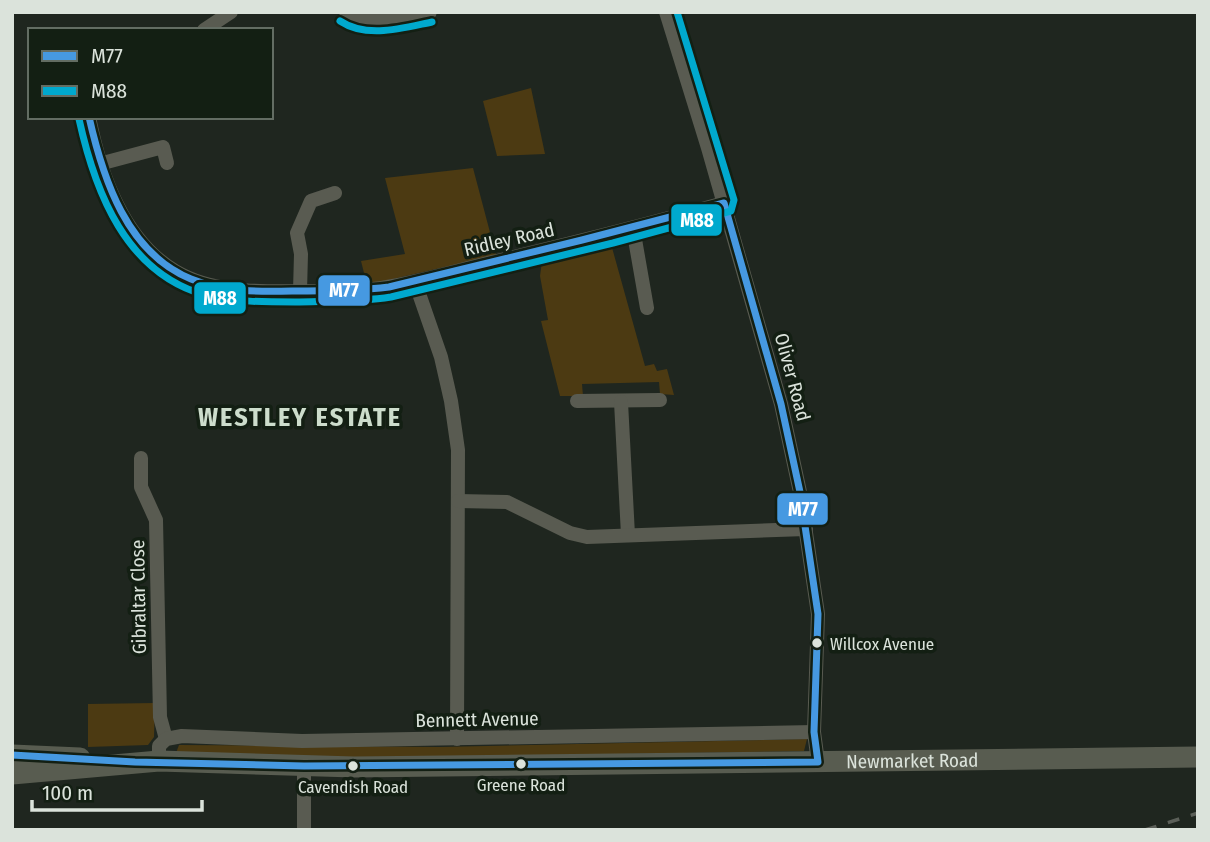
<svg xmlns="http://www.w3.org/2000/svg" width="1210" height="842" viewBox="0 0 1210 842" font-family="'Fira Sans Condensed',sans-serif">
  <rect width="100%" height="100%" fill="#1f261f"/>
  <g fill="#4c3a12">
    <polygon points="531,88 545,154 497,156 483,101"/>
    <polygon points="473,168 496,255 367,285 361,261 405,254 385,178"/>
    <polygon points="611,244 645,366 654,364 657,371 667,369 674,395 660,394 659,382 582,384 583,396 560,396 541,321 548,320 540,276 542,261"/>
    <polygon points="155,703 154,737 148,745 88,747 88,704"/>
    <polygon points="807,739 804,751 302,759 176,753 179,745 440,747"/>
  </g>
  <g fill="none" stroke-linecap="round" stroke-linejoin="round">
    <g stroke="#595b51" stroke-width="14">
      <path d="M346,12C361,29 410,16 430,12"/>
      <polyline points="666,12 708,148 781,404 800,492 818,614 814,732 818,762"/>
      <polyline points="204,30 231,12"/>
      <path d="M89,117C100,173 123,240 175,271C217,296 272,291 320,291C337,290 356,292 373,289C415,284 456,270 497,261C573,243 649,224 724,203"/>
      <polyline points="103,163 163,147 167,163"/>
      <polyline points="633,228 647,308"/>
      <polyline points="415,282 441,357 451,401 458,450 457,739"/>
      <polyline points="300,291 301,254 297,233 311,201 335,193"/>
      <polyline points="577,401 660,400"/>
      <polyline points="621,402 628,535"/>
      <polyline points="141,458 141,487 156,520 160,717 166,739"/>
      <polyline points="458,501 507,502 570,533 587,537 806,529"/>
      <polyline points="159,761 159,746 166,739 182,736 302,741 814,732"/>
      <polyline points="304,766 304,830"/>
    </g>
    <g stroke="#585c50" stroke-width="21">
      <polyline points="12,755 80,758"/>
      <path id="s1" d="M12,774L159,761L354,767L1198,757"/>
    </g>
    <polyline stroke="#5b5f58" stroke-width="3.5" stroke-dasharray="12 12" stroke-linecap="butt" points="1145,830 1198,813"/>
    <defs>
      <path id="bus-1" d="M12,755L135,762L304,766L818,762L814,732L818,614L800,492L781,404L724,203L582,240L389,287C357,291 325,291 292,291C259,292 223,292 191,279C127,253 103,179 89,117"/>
      <g id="bus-2">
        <path d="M340,21C367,39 403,28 432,22"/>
        <path d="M79,119C95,192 126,273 205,295C234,302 265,302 295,302C327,301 359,302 391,297L613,243L731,211L734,200L677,12"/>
      </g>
    </defs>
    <use href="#bus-1" stroke="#131f13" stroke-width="12"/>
    <use href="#bus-2" stroke="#131f13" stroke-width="12"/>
    <use href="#bus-1" stroke="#4699e1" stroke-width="7"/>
    <use href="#bus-2" stroke="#00a9ce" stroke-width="7"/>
  </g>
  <g fill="#dbe3db" stroke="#131f13" stroke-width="2.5">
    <circle cx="817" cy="643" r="6"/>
    <circle cx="521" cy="764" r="6"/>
    <circle cx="353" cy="766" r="6"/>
  </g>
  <g text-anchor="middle" stroke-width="7" stroke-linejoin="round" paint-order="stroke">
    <g font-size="17" fill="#dbe3db" stroke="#131f13">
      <text x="830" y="650" text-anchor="start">Willcox Avenue</text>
      <text x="521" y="791">Greene Road</text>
      <text x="353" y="793">Cavendish Road</text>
    </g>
    <g font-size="19" fill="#dbe3db" stroke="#131f13">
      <text transform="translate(509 239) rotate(-13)" y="7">Ridley Road</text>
      <text transform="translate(793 377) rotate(75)" y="7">Oliver Road</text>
      <text transform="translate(138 597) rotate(-91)" y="7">Gibraltar Close</text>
      <text transform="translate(477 719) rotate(-1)" y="7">Bennett Avenue</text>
      <text dy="7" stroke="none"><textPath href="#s1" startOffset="901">Newmarket Road</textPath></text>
    </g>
    <g font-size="26" font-weight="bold" letter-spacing="2" fill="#cdddcc" stroke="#131f13">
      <text x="300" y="426">WESTLEY ESTATE</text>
    </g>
  </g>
  <g stroke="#131f13" stroke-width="2.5">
    <rect x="670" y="203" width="53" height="34" rx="7" fill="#00a9ce"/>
    <rect x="317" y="274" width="54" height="33" rx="7" fill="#4699e1"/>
    <rect x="193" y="281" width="54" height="34" rx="7" fill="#00a9ce"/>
    <rect x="776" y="492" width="53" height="34" rx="7" fill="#4699e1"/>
  </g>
  <g font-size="19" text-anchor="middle" font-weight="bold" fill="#fff">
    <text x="697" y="227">M88</text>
    <text x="344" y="297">M77</text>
    <text x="220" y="305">M88</text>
    <text x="803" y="516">M77</text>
  </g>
  <rect width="1210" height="842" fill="none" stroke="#dbe3db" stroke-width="28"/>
  <rect x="28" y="28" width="245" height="91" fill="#131f13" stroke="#636d63" stroke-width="2"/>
  <rect x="42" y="51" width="35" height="10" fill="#4699e1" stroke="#636d63" stroke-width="2"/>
  <text x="91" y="63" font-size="21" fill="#dbe3db">M77</text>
  <rect x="42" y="86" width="35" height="10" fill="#00a9ce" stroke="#636d63" stroke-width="2"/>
  <text x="91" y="98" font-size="21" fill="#dbe3db">M88</text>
  <path d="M32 800v10h170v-10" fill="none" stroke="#dbe3db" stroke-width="3.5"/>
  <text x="42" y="800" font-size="21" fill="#dbe3db" stroke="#131f13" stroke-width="5" paint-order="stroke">100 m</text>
</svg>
